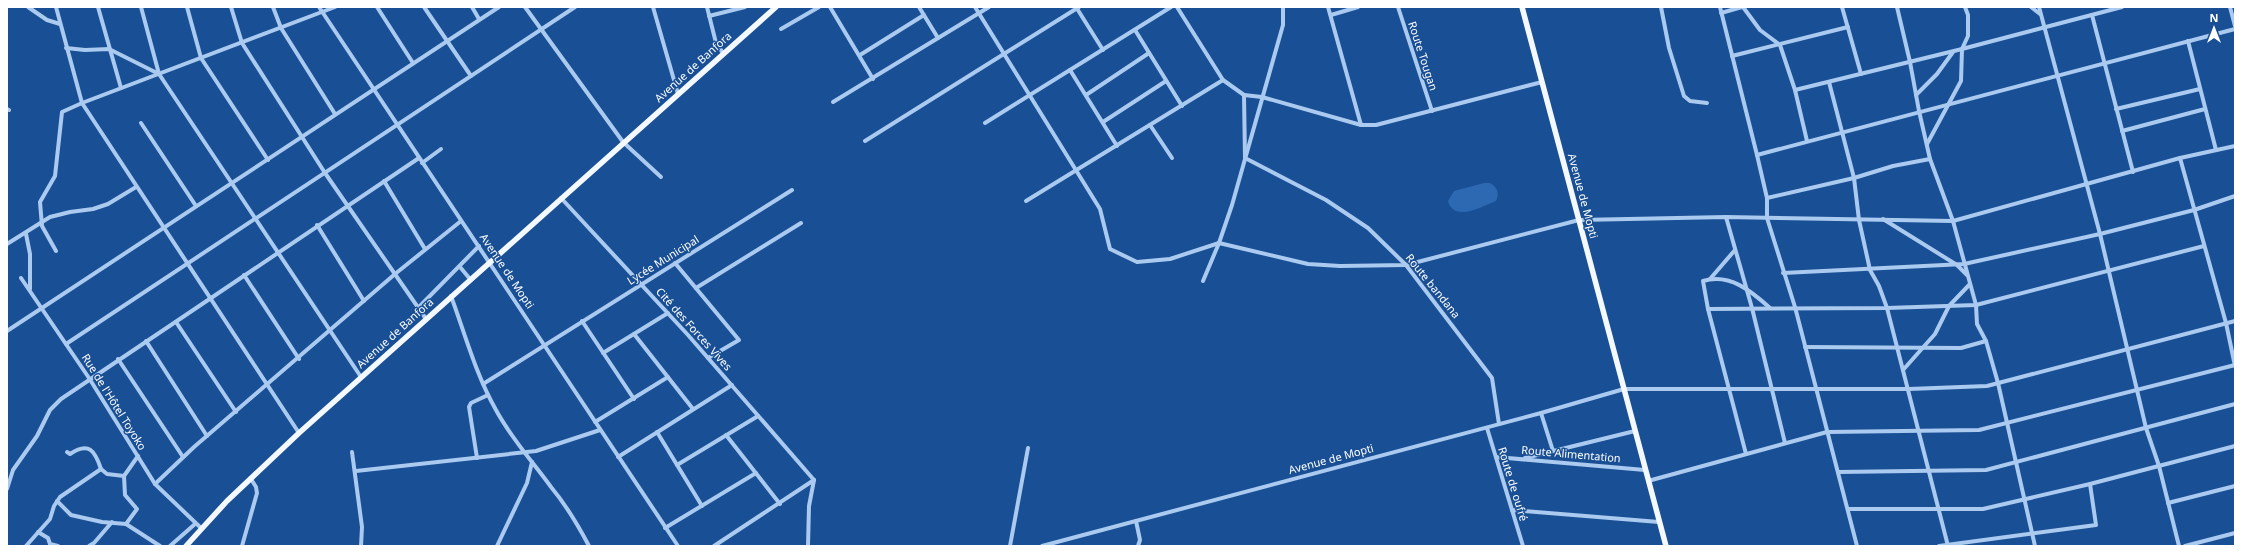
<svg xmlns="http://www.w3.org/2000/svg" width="2242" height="553" viewBox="0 0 2242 553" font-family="'Noto Sans',sans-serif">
  <rect width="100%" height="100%" fill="#194f95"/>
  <path fill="#2d69b3" d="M1484,183H1490C1497,187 1500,193 1496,201C1483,206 1454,223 1448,201L1454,191Z"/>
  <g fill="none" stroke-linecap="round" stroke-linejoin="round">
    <g stroke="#abcaf0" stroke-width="4">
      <polyline points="28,7 47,20 60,24"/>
      <polyline points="56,7 82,103 299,433"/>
      <polyline points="98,7 121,88"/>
      <polyline points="141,7 159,74 361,377"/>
      <polyline points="187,7 201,58 268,160"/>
      <polyline points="231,7 242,43 325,173 426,319"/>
      <polyline points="273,7 281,28 335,114"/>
      <polyline points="319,7 678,546"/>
      <polyline points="377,7 413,63"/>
      <polyline points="424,7 471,76"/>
      <polyline points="472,7 479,19"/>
      <polyline points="525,7 623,142 661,177"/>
      <polyline points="653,7 678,94"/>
      <polyline points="707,7 716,43 723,53"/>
      <polyline points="830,7 873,79"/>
      <polyline points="919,7 938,38"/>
      <polyline points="975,7 1100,209 1110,249 1137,262 1170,259 1219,243 1308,264 1340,266 1406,265 1579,220 1726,217 1953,221 2180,158 2235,146"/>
      <polyline points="1076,7 1103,50"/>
      <polyline points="1177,7 1223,80 1244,95 1245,158 1326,200 1368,228 1406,265 1492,378 1499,424"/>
      <polyline points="1328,7 1361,125"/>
      <polyline points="1398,7 1432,111"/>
      <polyline points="1661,7 1669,48 1684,96 1690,101 1707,103"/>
      <polyline points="1720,7 1757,155 1767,198 1767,218 1795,307 1857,546"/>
      <polyline points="1743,7 1760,30 1780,45 1795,90 1807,141"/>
      <polyline points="1842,7 1861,74"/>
      <polyline points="1897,7 1910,62 1919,111 1930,159 1953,221 1976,305 1977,324 1986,341 1998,383 2035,546"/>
      <polyline points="2031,7 2040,14"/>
      <polyline points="2039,7 2100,234 2146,428 2159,466 2179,546"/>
      <polyline points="2230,7 2235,26"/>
      <polyline points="1721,13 1742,7"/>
      <polyline points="1331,15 1358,7"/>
      <polyline points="2092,15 2133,172"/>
      <polyline points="709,16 745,7"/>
      <polyline points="781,29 819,7"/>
      <polyline points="1135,30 1182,106"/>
      <polyline points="2188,41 2216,150"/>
      <polyline points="66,48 85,50 109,49 159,74"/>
      <polyline points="860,55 924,15"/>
      <polyline points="1732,56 1848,27"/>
      <polyline points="1070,70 1117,146"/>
      <polyline points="1829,82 1854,178 1859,220 1870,270 1879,286 1887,308 1948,546"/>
      <polyline points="1795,90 1962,49 2122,7"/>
      <polyline points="1086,95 1149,53"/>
      <polyline points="1244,95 1262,97 1361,125 1376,125 1542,82"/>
      <polyline points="1916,95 1937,74 1953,52"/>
      <polyline points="833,102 989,7"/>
      <polyline points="7,109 9,110"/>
      <polyline points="2116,109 2200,89"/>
      <polyline points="1103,122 1166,81"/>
      <polyline points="141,123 196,206"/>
      <polyline points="985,123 1171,7"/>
      <polyline points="1150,125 1172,158"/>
      <polyline points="2122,131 2205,109"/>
      <polyline points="865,141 1079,7"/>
      <polyline points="1927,144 1961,81 1962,49 1968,36 1968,15 1965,7"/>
      <polyline points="1757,155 2235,29"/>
      <polyline points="2180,158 2226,323 2235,366"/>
      <polyline points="422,163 441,149"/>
      <polyline points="384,181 425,249"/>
      <polyline points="561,198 688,335 814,480"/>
      <polyline points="1767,198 1854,178 1893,166 1930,159"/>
      <polyline points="1026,201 1223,80"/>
      <polyline points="1726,217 1752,308 1785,443"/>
      <polyline points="1883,219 1957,265 1967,275"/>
      <polyline points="317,225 364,301"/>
      <polyline points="26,234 30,254 30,289"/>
      <polyline points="7,244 50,217 70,212 93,209 108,204 136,187"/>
      <polyline points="56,251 42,226 40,202 55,176 62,112 82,103 335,7"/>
      <polyline points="675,263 739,340 708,358"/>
      <polyline points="460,267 470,279"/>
      <polyline points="1783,273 1964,264 2100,234 2194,210 2235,196"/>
      <polyline points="244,275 299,359"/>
      <polyline points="21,278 89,378 155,484 201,528"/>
      <polyline points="1710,279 1735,250"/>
      <polyline points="1203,281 1219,243 1232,205 1283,25 1283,7"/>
      <polyline points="696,288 801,223"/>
      <path d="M451,296C465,334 476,375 496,410C511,438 532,461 551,487C566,505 578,525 589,546"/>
      <polyline points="418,308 479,246"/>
      <polyline points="1708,309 1887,308 1976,305 2204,246"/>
      <polyline points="582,321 634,399"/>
      <polyline points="176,322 236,412"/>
      <polyline points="7,331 499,7"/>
      <polyline points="634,334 693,409"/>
      <polyline points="146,341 207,436"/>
      <polyline points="66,344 575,7"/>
      <polyline points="1805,347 1961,348 1986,341"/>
      <polyline points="603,353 668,313"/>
      <polyline points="118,359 183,457"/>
      <polyline points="1903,370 1935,334 1949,306 1970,284"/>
      <polyline points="483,384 792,190"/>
      <polyline points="1541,413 1553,451"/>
      <polyline points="595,422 668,377"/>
      <polyline points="1487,428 1523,546"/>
      <polyline points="657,432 702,506"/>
      <polyline points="726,435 780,504"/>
      <path d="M67,452L70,454C89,441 95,451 101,469"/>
      <polyline points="352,452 362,527 361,546"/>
      <path d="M1746,454L1708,309L1703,281C1730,273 1751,291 1770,308"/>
      <polyline points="618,457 732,385"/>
      <polyline points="1496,457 1645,470"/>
      <polyline points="477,458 469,407 471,403 488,395"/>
      <polyline points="1525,458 1635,431"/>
      <polyline points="677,465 758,416"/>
      <polyline points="356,471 536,451 600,430"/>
      <polyline points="1838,472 1986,470 2235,404"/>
      <polyline points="124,476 125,495 137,509 126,524"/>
      <polyline points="1648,481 1827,432 1979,430 2235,365"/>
      <polyline points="155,484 194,447 395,274 461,221"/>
      <polyline points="7,489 13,470 37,436 50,410 61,399 419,158"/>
      <polyline points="57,501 71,515 102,522 126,524 160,546"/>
      <polyline points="2168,503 2235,486"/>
      <polyline points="1848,509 1983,509 2090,484 2235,446"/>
      <polyline points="1512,510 1659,522"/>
      <polyline points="1136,521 1140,540 1138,546"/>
      <polyline points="665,528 756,473"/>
      <polyline points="38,532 48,538 50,544 58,546"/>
      <polyline points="26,546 50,519 54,506 60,497 101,469 107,474 124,476 138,456"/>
      <polyline points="89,546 94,543 112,522"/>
      <polyline points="170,546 195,524"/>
      <polyline points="242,546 257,493 256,487 251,479"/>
      <polyline points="497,546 527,483 532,462"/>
      <polyline points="714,546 814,480"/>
      <polyline points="808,546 809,506 814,480"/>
      <polyline points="1010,546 1028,448"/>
      <polyline points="1042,546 1541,413 1624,389 1909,389 1987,386 2235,321"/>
      <polyline points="1939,546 2096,525 2090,484"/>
      <polyline points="2185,546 2235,533"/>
    </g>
    <g stroke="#f4f8ff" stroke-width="5.5">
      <polyline points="1522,7 1666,546"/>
      <polyline points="186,546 227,501 299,433 776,7"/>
    </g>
  </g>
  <g text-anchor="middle" stroke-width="3" stroke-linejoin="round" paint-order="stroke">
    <g font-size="11" fill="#fff" stroke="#194f95">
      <text transform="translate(1423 56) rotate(72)" y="4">Route Tougan</text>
      <text transform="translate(693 67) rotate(-42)" y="4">Avenue de Banfora</text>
      <text transform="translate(1583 196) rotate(75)" y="4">Avenue de Mopti</text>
      <text transform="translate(663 260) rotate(-32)" y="4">Lycée Municipal</text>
      <text transform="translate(507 271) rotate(56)" y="4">Avenue de Mopti</text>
      <text transform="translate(1433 286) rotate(51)" y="4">Route bandana</text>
      <text transform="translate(694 329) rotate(48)" y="4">Cité des Forces Vives</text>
      <text transform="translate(395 333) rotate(-42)" y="4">Avenue de Banfora</text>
      <text transform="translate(114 402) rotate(58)" y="4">Rue de l'Hôtel Toyoko</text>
      <text transform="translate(1571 454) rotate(5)" y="4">Route Alimentation</text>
      <text transform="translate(1331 459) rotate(-15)" y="4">Avenue de Mopti</text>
      <text transform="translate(1513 484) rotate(73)" y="4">Route de oufré</text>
    </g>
  </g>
  <rect width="2242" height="553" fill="none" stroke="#ffffff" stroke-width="16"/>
  <g transform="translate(2214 28)" stroke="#194f95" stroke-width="3" paint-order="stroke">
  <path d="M0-3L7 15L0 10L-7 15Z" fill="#ffffff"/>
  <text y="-6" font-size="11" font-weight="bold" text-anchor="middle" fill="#ffffff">N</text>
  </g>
</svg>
